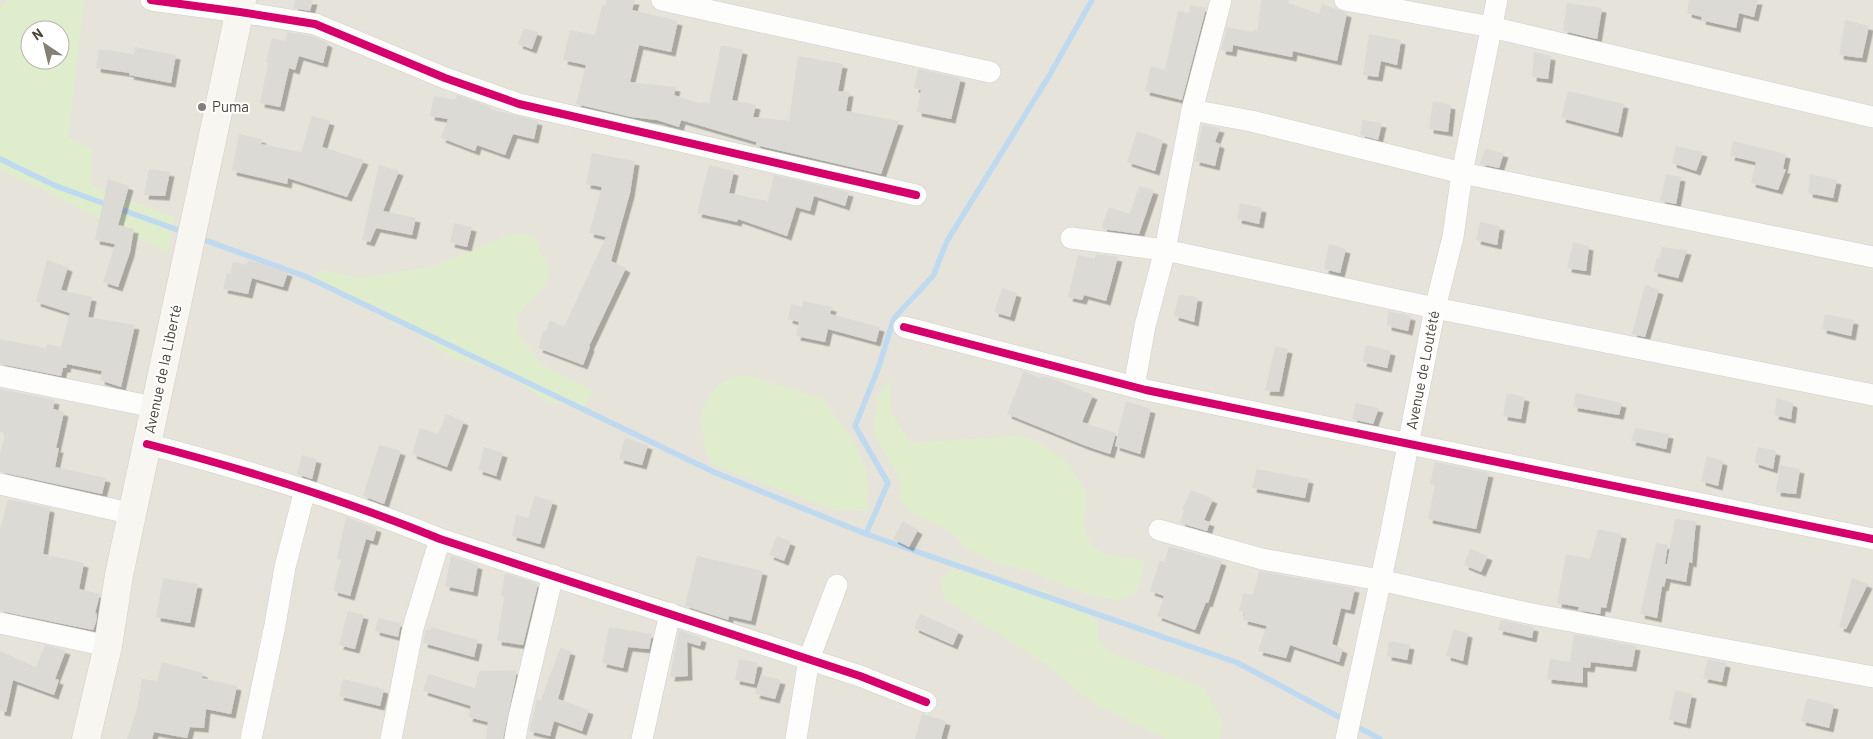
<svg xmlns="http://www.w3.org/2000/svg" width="1873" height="739" viewBox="0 0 1873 739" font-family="Barlow,sans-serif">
  <defs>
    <filter id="shadow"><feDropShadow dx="4.5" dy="4.5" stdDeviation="0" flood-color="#0004"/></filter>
  </defs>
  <rect width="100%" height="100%" fill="#f2f1ed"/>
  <path fill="#e6e3da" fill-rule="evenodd" d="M0,0H1873V739H0ZM30,30H60V60H30Z"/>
  <g fill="#dfedcd" fill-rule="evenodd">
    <path d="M8,0H84L68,138L92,149V186L175,217L168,253L35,186L0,170V7ZM30,30H60V60H30Z"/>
    <polygon points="515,233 533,236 550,269 545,286 517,315 519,334 541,364 593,391 585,406 548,402 501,371 451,358 386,311 309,277 324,270 360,278 430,267"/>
    <polygon points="748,375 823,399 853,440 867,473 868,511 834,510 713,465 705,451 700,415 713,390 730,378"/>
    <polygon points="891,379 891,413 911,443 1016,436 1035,440 1066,461 1087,494 1084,528 1092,546 1107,555 1144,560 1141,577 1135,593 1119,601 1083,593 1032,572 995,563 963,546 953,533 912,513 899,499 901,482 873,431 878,395"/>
    <polygon points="950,569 1046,591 1097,620 1098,639 1110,653 1203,687 1223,722 1219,739 1166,739 1096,705 1040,660 945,600 940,584"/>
  </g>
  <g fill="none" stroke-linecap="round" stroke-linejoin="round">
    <g stroke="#bddaf0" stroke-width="5.5">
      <polyline points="0,159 56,186 108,205"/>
      <polyline points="117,208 186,233"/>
      <polyline points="199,238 307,277 716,473 866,534 1238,663 1345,720"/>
      <polyline points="866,534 888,483 855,426 878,369 894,318 933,276 947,241 1049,76 1092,0"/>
      <polyline points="1354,725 1380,739"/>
    </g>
  </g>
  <g fill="#dcdad5" filter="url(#shadow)">
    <polygon points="295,0 313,0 310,11 293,8"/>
    <polygon points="606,0 635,0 632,10 678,21 671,52 639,45 630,82 676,87 674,95 701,104 701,102 709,104 721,45 743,50 732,100 756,105 753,117 789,121 798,56 843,64 838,91 849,92 846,111 899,121 881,174 756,145 756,142 681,120 679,127 657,120 631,117 576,104 586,65 563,60 570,30 595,35 602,5 605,6"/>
    <polygon points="1261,0 1289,0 1288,3 1319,14 1322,4 1347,13 1337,61 1293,51 1292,57 1233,45 1232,52 1221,50 1227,27 1253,32 1254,30 1257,31"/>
    <polygon points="1689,0 1758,0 1754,17 1739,13 1736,28 1701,20 1702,17 1687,13"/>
    <polygon points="1567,3 1602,8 1597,39 1563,31"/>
    <polygon points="1191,5 1206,8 1182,100 1145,91 1151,66 1165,70 1178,11 1189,13"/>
    <polygon points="1845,20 1869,26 1862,58 1839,55"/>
    <polygon points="524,28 538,32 532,49 518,44"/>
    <polygon points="287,32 312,36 328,43 323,63 299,56 295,70 289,68 280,107 260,103 268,63 266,63 272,38 285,41"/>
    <polygon points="1369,34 1401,40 1397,65 1381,61 1378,77 1363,75"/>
    <polygon points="135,47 176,55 171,83 129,75 130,73 96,68 99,49 134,54"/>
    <polygon points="1534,52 1551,56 1548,79 1532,77"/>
    <polygon points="918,69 961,78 951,119 917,112 921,90 914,88"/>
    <polygon points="1568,91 1624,104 1618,133 1561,118"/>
    <polygon points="457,95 491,107 490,109 538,121 534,139 513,134 505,155 477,145 475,151 441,138 448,119 430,116 434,96 455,100"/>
    <polygon points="1433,101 1451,105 1448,132 1429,129"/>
    <polygon points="312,116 330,121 322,147 364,160 347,197 288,178 287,184 232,171 239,134 262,139 261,144 301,152"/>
    <polygon points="1362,120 1382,123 1378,140 1360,135"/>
    <polygon points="1202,125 1220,128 1215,142 1220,144 1215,166 1195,161"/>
    <polygon points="1137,131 1163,140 1155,171 1127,162"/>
    <polygon points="1733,141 1786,154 1783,169 1786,169 1778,190 1751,183 1756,162 1730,156"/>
    <polygon points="1676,146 1703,152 1696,171 1672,163"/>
    <polygon points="1485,149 1504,153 1499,168 1480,164"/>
    <polygon points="592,153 635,161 630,193 611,261 626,268 589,346 590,347 583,365 538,348 544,330 546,331 550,320 564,327 606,237 589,233 602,187 586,184"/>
    <polygon points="379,165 399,171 383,211 416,218 412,235 376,228 370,242 362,240"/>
    <polygon points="709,165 734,171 729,193 768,201 774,175 849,192 845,206 814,196 810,211 796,207 787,236 738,219 737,222 697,213"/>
    <polygon points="149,169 170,172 165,196 144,195"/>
    <polygon points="1666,174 1681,177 1676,204 1660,201"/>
    <polygon points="1810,174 1837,180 1833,198 1808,193"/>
    <polygon points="108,179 129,186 118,225 134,229 130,252 118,287 103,282 115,244 95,240"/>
    <polygon points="1139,186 1154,190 1139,234 1102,229 1103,226 1102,226 1109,207 1130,214"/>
    <polygon points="1240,203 1262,208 1259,224 1237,219"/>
    <polygon points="1480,222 1500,226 1497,245 1476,240"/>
    <polygon points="454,223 472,227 467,247 450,243"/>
    <polygon points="1573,242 1589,246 1586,271 1567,268"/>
    <polygon points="1329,244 1346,249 1340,273 1324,269"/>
    <polygon points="1662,247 1687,250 1678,278 1653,272 1657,257 1660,258"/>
    <polygon points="1096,254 1118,257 1106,301 1084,295 1082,300 1068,297 1078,255 1095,259"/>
    <polygon points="47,260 68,267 61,290 92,297 88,317 135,325 121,387 100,380 102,371 67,364 66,368 63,368 61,376 0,364 0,339 46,348 47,344 61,347 70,313 36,302"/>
    <polygon points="248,260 288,272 283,287 252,278 248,294 223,289 227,273 230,274 233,262 247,265"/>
    <polygon points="1645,285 1659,290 1645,337 1632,334"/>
    <polygon points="1002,288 1017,293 1010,317 994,312"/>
    <polygon points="1179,295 1198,297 1194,322 1174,316"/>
    <polygon points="803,301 832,307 830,314 880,327 876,342 828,329 825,342 796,336 799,322 788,319 791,304 802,307"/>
    <polygon points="1388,311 1411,316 1408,331 1387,326"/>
    <polygon points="1825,314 1854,320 1851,336 1822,329"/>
    <polygon points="1366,345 1391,351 1387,368 1362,362"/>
    <polygon points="1275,346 1288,349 1279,392 1265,391"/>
    <polygon points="1024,371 1040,378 1042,376 1054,379 1093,395 1082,422 1116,433 1110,454 1086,446 1007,414"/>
    <polygon points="0,389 55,400 53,409 64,412 56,448 59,448 55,467 106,478 102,494 0,472 0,454 5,433 0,432"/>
    <polygon points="1507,393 1525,397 1521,419 1503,416"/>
    <polygon points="1576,393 1622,403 1619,415 1573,407"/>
    <polygon points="1777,398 1793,403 1791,419 1774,415"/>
    <polygon points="1126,401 1151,409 1140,454 1115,446"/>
    <polygon points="1356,403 1379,408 1373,424 1352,419"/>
    <polygon points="446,414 464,421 447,467 412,454 420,428 438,434"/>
    <polygon points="1635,428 1669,434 1666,449 1631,441"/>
    <polygon points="625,438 648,445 642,465 619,459"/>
    <polygon points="379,445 401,451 384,504 363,496"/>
    <polygon points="484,447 503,453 496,476 478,470"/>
    <polygon points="1758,447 1776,451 1773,469 1754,463"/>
    <polygon points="302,455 317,459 312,479 297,474"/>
    <polygon points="1707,456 1723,461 1718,486 1701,481"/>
    <polygon points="1435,462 1489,473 1476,529 1428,519 1435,485 1430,484"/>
    <polygon points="1780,465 1800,469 1796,494 1776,492"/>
    <polygon points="1257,469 1309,479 1305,498 1252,488"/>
    <polygon points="1191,490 1213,499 1204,520 1210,522 1207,531 1180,523 1184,510 1182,510"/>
    <polygon points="535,496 553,501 540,544 512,536 516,515 528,518"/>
    <polygon points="8,499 50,508 43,554 84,563 79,589 100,594 95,613 97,614 96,622 93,630 0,611 0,530"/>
    <polygon points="346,517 377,528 373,541 366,539 350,596 333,591 341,560 337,559"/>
    <polygon points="1675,519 1696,521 1692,563 1689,562 1686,582 1666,578 1664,587 1662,586 1657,618 1640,614 1656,543 1668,545 1665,564 1667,564"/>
    <polygon points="903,521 918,530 909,547 893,539"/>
    <polygon points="1598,529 1622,534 1606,608 1601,607 1600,614 1578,610 1579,607 1557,603 1566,554 1590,559"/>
    <polygon points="777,536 791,542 784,561 769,555"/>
    <polygon points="1169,547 1171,548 1172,547 1222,561 1208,603 1206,602 1195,630 1157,616 1164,596 1150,591 1160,560 1164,562"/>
    <polygon points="1470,549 1488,556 1481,572 1464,565"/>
    <polygon points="451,556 478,565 473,592 445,586"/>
    <polygon points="697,556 763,571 751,621 729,616 728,620 685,606"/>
    <polygon points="1259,571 1355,588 1350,610 1341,608 1332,644 1343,649 1339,662 1290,645 1286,658 1258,651 1267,626 1243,620 1245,612 1239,611 1243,593 1253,595"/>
    <polygon points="505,573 538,584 523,645 497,641 504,597 501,596"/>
    <polygon points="163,578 198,584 190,623 156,617"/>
    <polygon points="1852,578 1868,584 1846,629 1839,627"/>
    <polygon points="348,611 364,615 355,649 339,645"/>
    <polygon points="920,614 959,631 953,645 914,628"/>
    <polygon points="378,618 401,623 398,637 375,631"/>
    <polygon points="1501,620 1534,627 1532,638 1498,630"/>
    <polygon points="431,627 478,640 474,657 423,643 426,629 430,630"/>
    <polygon points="609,627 652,634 649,649 628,647 623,668 602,663"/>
    <polygon points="679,630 702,638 700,646 687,642 688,676 670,677"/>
    <polygon points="1453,630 1468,633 1463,661 1446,656"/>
    <polygon points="1574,634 1636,646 1632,667 1591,662 1590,668 1583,667 1583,683 1547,679 1550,659 1570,662"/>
    <polygon points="1389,641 1410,645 1407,660 1387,656"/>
    <polygon points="45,645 66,650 55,679 59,680 54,695 13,680 6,712 0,711 0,651 36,667"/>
    <polygon points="560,648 571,651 558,699 589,710 582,731 554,721 550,736 529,731 537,699 541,700"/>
    <polygon points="739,659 758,663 754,684 735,680"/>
    <polygon points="1708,659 1726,663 1722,682 1703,678"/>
    <polygon points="162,662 203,673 202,678 237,686 231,714 206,709 204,728 190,727 187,738 154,732 152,739 127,739 137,709 142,679 157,681"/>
    <polygon points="516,670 516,676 503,739 486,739 488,722 468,717 471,706 423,691 429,674 475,688 479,671"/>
    <polygon points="761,675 781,680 775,699 755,694"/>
    <polygon points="343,679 384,689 380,706 339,696"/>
    <polygon points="1675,690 1692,694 1686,724 1669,720"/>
    <polygon points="1807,698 1834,705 1829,728 1801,721"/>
    <polygon points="922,714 946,721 941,739 915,739"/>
  </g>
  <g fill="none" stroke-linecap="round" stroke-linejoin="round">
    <defs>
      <g id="street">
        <polyline points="151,0 240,12 315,24 445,78 519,104 916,195"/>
        <polyline points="662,0 990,72"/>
        <polyline points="1345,0 1491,27 1873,117"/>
        <polyline points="1192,110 1251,121 1462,173 1873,257"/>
        <polyline points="1071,238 1165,250 1435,308 1873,395"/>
        <polyline points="904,327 1146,390 1873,539"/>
        <polyline points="0,376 154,407"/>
        <polyline points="1134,387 1145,326 1165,250 1192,110 1221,0"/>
        <path d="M147,444C247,470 345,500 440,539L860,676L926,702"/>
        <polyline points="0,484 133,514"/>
        <polyline points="1159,530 1262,559 1380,580 1527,613 1873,677"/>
        <polyline points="0,623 108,646"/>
        <polyline points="251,739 275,625 285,567 305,490"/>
        <polyline points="391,739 413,628 440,539"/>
        <polyline points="515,739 519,717 553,575"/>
        <polyline points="642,739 670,613"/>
        <polyline points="796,739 809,659 837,585"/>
        <polyline points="1346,739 1390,537 1435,308 1453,237 1462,173 1497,0"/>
      </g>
      <polyline id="secondary" points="86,739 108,646 119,575 242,0"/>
    </defs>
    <use href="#street" stroke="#d0cfca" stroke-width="22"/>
    <use href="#secondary" stroke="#d2cec4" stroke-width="29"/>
    <use href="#street" stroke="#fdfdfc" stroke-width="21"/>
    <use href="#secondary" stroke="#f7f6f0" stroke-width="28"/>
    <defs>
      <g id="cycleway">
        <polyline points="151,0 240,12 315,24 445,78 519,104 916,195"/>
        <polyline points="904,327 1146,390 1873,539"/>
        <path d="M147,444C247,470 345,500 440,539L860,676L926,702"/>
      </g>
    </defs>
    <use href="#cycleway" stroke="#fff" stroke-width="11"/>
    <use href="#cycleway" stroke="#d6006c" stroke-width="8"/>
  </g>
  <circle fill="#858077" stroke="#fff" stroke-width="2" cx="202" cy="107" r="5"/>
  <g text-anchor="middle" stroke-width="4" stroke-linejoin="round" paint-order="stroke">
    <g font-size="15" fill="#4a4338" stroke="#fff" text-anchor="start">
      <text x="212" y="112">Puma</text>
    </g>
    <g font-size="15" fill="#4a4338" stroke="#fff">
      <text transform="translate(163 369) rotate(-78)" y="5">Avenue de la Liberté</text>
      <text transform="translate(1423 370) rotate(-79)" y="5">Avenue de Loutété</text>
    </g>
  </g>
  <g transform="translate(45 45) rotate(325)"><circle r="24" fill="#ffffff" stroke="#b7b4af"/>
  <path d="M0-4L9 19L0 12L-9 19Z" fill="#858077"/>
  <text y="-8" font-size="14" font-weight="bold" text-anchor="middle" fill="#4a4338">N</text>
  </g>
</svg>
